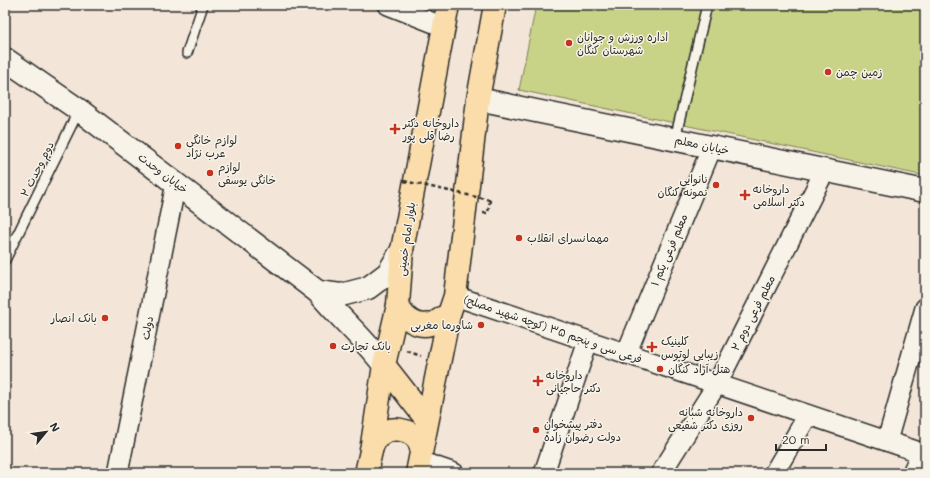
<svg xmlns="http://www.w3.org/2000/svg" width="930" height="478" viewBox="0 0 930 478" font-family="Mali,'Playpen Sans Arabic',sans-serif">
  <rect width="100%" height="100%" fill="#f3e6d8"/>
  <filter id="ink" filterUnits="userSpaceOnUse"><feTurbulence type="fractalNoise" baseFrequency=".025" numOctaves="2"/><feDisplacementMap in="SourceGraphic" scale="8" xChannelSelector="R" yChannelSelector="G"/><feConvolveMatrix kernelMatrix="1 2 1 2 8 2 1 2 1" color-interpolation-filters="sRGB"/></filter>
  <g filter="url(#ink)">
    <polygon fill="#c8d387" stroke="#7a7f59" points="536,5 925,5 925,176 519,90"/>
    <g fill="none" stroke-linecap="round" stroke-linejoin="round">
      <defs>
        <g id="service">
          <polyline points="187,53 203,5"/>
          <polyline points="675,139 707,5"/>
          <polyline points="5,260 79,110"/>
        </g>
        <g id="minor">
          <polyline points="388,5 444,27"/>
          <polyline points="455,296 925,454"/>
          <polyline points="626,354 712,147"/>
          <polyline points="887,441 925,308"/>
          <polyline points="419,461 454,473"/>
          <polyline points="118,473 176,183"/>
          <polyline points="544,473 588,341"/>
          <polyline points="661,473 717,384 825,170"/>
          <polyline points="774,473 808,415"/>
          <polyline points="912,473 921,453"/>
        </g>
        <g id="secondary">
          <path d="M5,59L79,110L318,292C339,317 364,339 384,365"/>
          <polyline points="478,99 925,191"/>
          <polyline points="318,292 341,295 368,288 388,273 402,250"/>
        </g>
        <g id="primary">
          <path d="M398,305C404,320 420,330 436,322C440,320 445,316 449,314"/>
          <polyline points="384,365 427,420"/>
          <path d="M371,450C373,444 376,438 381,434C392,426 409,429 417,439C419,441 420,445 421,447"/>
          <polyline points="366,473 371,451 384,365 398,305 402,250 448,5"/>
          <polyline points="417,473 449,314 455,296 478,99 495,5"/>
        </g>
      </defs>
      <use href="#service" stroke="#2b2b2b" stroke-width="12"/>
      <use href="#minor" stroke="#2b2b2b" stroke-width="22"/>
      <use href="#secondary" stroke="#2b2b2b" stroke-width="25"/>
      <use href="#primary" stroke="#2b2b2b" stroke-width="25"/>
      <g stroke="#2b2b2b" stroke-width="2.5" stroke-dasharray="4 3" stroke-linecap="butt">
        <polyline points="483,213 488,213 490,200"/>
        <polyline points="407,351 421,356"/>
      </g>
      <use href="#service" stroke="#f7f3e8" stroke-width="9"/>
      <use href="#minor" stroke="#f7f3e8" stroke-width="19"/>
      <use href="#secondary" stroke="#f7f3e8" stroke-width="22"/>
      <use href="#primary" stroke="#fbddab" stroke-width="22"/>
      <polyline stroke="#2b2b2b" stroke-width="2.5" stroke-dasharray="4 3" stroke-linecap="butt" points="404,181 490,200"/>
    </g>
  </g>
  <g fill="#c8321e" stroke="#f7f3e8" stroke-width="1.5">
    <circle cx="569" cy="43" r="4"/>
    <circle cx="828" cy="72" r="4"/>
    <path d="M393 123h4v4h4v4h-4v4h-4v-4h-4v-4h4z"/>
    <circle cx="178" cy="146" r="4"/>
    <circle cx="210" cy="173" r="4"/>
    <circle cx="716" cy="185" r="4"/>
    <path d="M743 189h4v4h4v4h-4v4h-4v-4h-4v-4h4z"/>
    <circle cx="519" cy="238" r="4"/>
    <circle cx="105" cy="318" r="4"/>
    <circle cx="481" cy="325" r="4"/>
    <circle cx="333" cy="346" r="4"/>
    <path d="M650 341h4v4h4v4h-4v4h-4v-4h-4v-4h4z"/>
    <circle cx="660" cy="369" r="4"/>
    <path d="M536 375h4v4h4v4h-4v4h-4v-4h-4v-4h4z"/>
    <circle cx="751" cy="418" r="4"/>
    <circle cx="536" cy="430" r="4"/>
  </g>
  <g text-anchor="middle" stroke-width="3" stroke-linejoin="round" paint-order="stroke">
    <g font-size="11" fill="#2b2b2b" stroke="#f7f3e8" text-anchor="start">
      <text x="577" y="41">اداره ورزش و جوانان<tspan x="577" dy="13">شهرستان کنگان</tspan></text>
      <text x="836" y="76">زمین چمن</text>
      <text x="403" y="127">داروخانه دکتر<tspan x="403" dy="13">رضا قلی پور</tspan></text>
      <text x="186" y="144">لوازم خانگی<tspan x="186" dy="13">عرب نژاد</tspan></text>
      <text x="218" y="171">لوازم<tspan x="218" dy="13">خانگی یوسفی</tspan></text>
      <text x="708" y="183" text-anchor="end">نانوایی<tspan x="708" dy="13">نمونه کنگان</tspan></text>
      <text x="753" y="193">داروخانه<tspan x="753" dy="13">دکتر اسلامی</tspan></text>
      <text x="527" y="242">مهمانسرای انقلاب</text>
      <text x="97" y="322" text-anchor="end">بانک انصار</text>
      <text x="473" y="329" text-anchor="end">شاورما مغربی</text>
      <text x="661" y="345">کلینیک<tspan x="661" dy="13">زیبایی لوتوس</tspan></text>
      <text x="341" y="350">بانک تجارت</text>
      <text x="668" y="373">هتل آراد کنگان</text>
      <text x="546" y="379">داروخانه<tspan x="546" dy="13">دکتر حاجیانی</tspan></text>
      <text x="743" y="416" text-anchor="end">داروخانه شبانه<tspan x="743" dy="13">روزی دکتر شفیعی</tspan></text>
      <text x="544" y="428">دفتر پیشخوان<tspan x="544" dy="13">دولت رضوان زاده</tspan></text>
    </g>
    <g font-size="11" fill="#2b2b2b" stroke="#f7f3e8">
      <text transform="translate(702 145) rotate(12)" y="4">خیابان معلم</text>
      <text transform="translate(37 169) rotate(-63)" y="4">دوم وحدت ۲</text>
      <text transform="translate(163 173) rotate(37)" y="4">خیابان وحدت</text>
      <text transform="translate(406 239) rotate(-82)" y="4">بلوار امام خمینی</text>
      <text transform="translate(669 250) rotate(-67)" y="4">معلم فرعی یکم ۱</text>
      <text transform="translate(753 313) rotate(-63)" y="4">معلم فرعی دوم ۲</text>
      <text transform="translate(147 328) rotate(-79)" y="4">دولت</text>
      <text transform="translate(553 329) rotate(19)" y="4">فرعی سی و پنجم ۳۵ (کوچه شهید مصلح)</text>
    </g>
  </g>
  <rect width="930" height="478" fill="none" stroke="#f7f3e8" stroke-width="20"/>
  <rect x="10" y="10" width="910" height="458" fill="none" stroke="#2b2b2b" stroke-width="1.5" filter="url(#ink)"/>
  <g transform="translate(46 432) rotate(61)" stroke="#f7f3e8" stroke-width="3" paint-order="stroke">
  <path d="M0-3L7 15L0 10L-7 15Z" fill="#2b2b2b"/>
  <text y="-6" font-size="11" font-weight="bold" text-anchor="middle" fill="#2b2b2b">N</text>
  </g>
  <path d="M776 444v6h50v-6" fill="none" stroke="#2b2b2b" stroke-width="2"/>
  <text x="782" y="444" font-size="12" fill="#2b2b2b" stroke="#f7f3e8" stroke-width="3" paint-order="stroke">20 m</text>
</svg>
